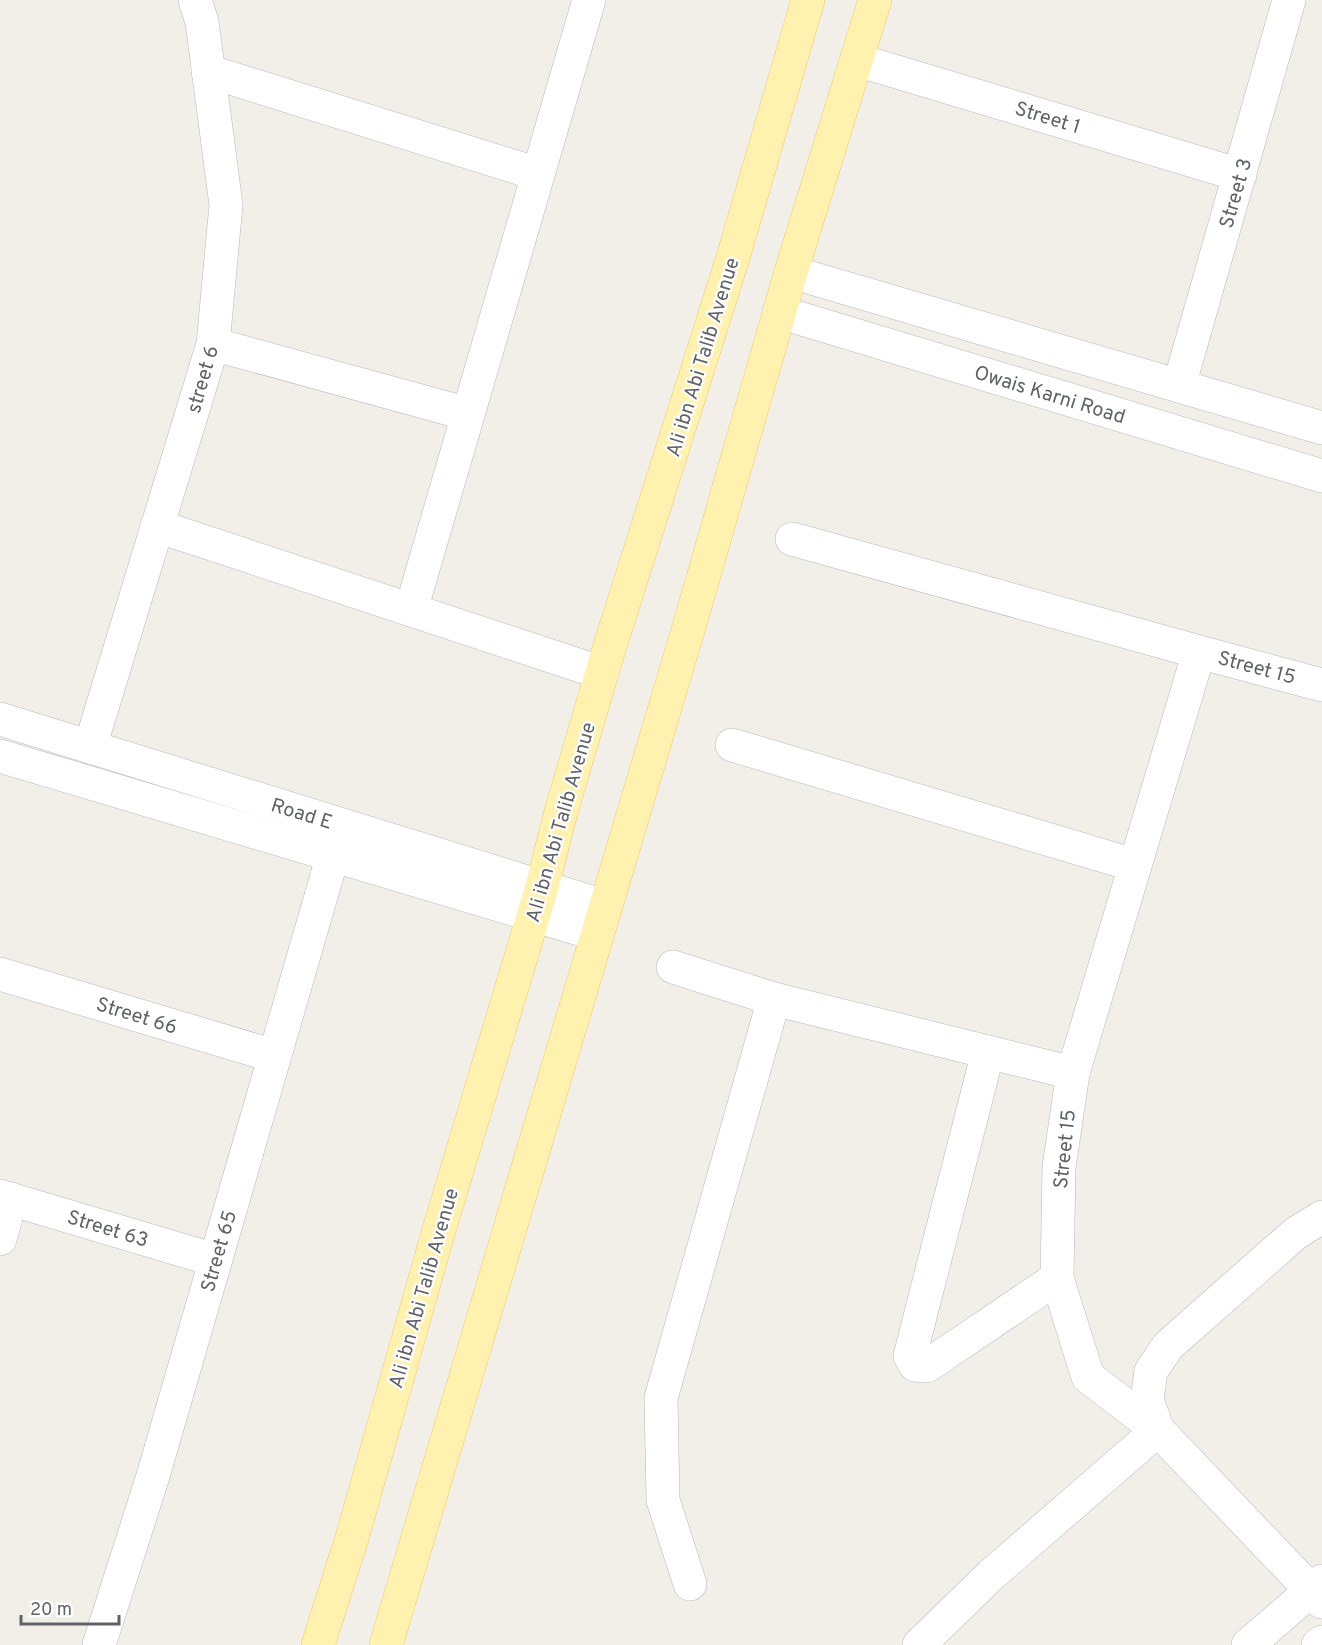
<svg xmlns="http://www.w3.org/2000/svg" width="1322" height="1645" viewBox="0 0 1322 1645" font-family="Overpass,sans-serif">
  <rect width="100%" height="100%" fill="#f1efe8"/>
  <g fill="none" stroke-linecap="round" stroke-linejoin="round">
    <defs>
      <g id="minor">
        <polyline points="857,60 1240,175"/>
        <polyline points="208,71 538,174"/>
        <polyline points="791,272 1322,428"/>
        <polyline points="779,312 1322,476"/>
        <polyline points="213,344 468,414"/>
        <polyline points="1179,386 1289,0"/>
        <polyline points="157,526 602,673"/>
        <polyline points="792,539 1199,652"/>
        <polyline points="411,610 589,0"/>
        <polyline points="0,719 604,906"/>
        <polyline points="732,745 1134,865"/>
        <polyline points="90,747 213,344 226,205 202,22 195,0"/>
        <polyline points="0,756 596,934"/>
        <polyline points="673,967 774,999 1073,1073"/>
        <polyline points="0,974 274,1056"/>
        <polyline points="988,1052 910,1356 915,1365 927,1366 1057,1278"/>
        <polyline points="0,1196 215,1260"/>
        <polyline points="1322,1217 1296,1233 1168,1346 1151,1371 1147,1400 1158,1430 1322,1602"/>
        <polyline points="0,1239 11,1199"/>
        <polyline points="690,1584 663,1500 661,1398 774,999"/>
        <polyline points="99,1645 153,1476 333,855"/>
        <polyline points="919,1645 991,1575 1158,1430 1088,1377 1057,1278 1059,1167 1073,1073 1199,652 1322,685"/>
        <polyline points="1248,1645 1322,1581"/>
        <polyline points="1318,1645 1322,1642"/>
      </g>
      <g id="major">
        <polyline points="318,1645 352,1538 439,1230 542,887 561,812 609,649 732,261 808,0"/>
        <polyline points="386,1645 689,627 791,272 875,0"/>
      </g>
    </defs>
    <use href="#minor" stroke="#b5b8bc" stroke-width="34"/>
    <use href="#major" stroke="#f2c960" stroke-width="34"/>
    <use href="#minor" stroke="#fff" stroke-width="33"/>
    <use href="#major" stroke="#fff2af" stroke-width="33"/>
  </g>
  <g text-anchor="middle" stroke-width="4.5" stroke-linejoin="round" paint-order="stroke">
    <g font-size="20" fill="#5f6368" stroke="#fff">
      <text transform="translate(1048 117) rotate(17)" y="7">Street 1</text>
      <text transform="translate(1235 193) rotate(-74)" y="7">Street 3</text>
      <text transform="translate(702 357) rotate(-73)" y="7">Ali ibn Abi Talib Avenue</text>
      <text transform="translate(202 379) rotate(-74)" y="7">street 6</text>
      <text transform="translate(1050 394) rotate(17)" y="7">Owais Karni Road</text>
      <text transform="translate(1257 667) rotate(15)" y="7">Street 15</text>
      <text transform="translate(302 813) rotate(17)" y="7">Road E</text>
      <text transform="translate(560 822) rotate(-74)" y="7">Ali ibn Abi Talib Avenue</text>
      <text transform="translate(137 1015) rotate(17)" y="7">Street 66</text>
      <text transform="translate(1064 1149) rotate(-84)" y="7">Street 15</text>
      <text transform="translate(108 1228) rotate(17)" y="7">Street 63</text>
      <text transform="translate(218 1251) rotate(-74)" y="7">Street 65</text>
      <text transform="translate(423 1288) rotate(-74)" y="7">Ali ibn Abi Talib Avenue</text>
    </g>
  </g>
  <path d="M21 1615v9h98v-9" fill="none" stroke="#5f6368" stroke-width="3"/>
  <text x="30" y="1615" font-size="18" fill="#5f6368" stroke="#ffffff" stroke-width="4.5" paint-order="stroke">20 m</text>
</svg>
